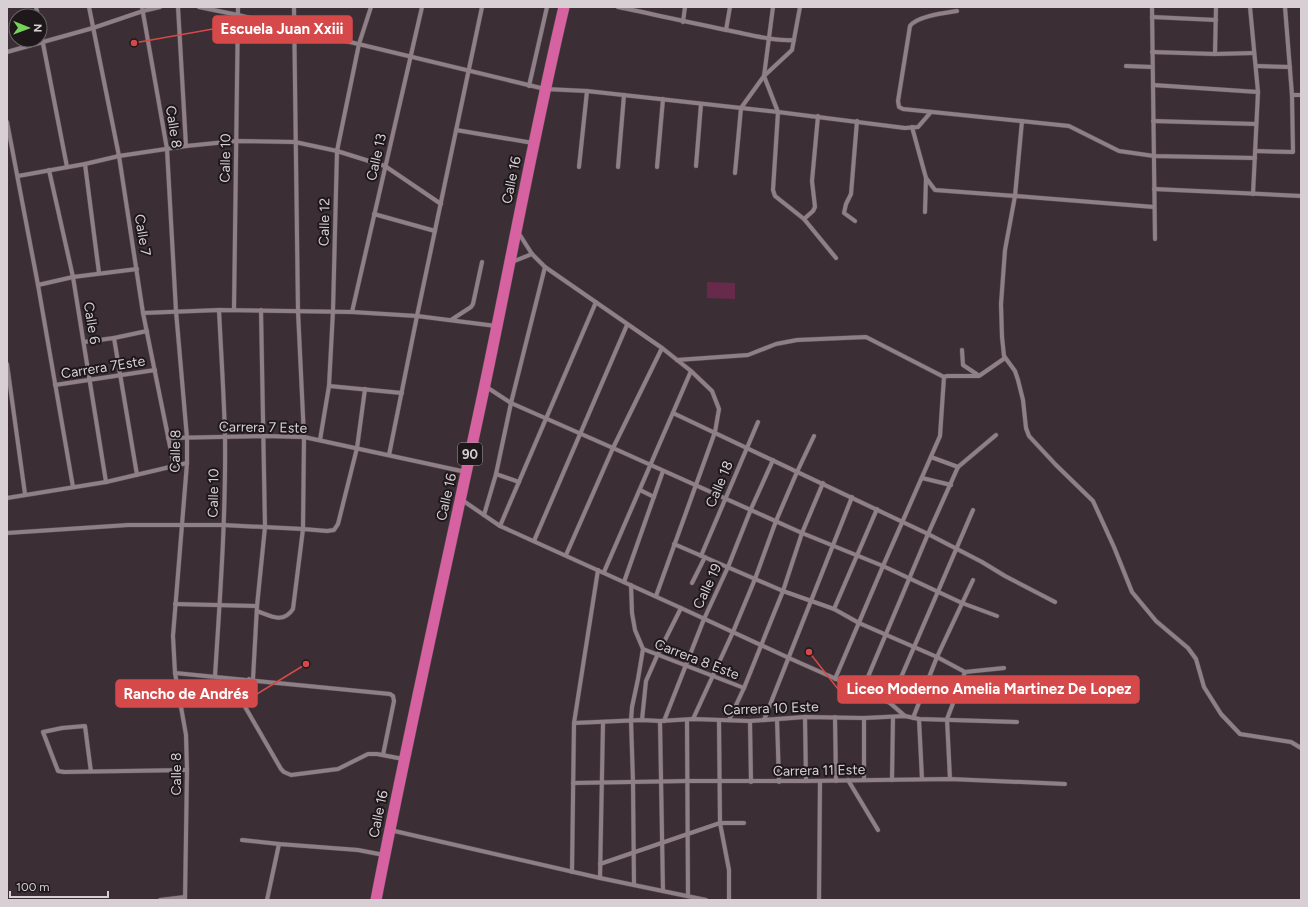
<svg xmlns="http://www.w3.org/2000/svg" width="1308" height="907" viewBox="0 0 1308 907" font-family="Figtree,sans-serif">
  <rect width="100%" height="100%" fill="#3b2e34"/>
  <polygon fill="#672a4b" points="707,282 735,283 735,299 707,298"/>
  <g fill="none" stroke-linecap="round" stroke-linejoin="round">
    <defs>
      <g id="street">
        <polyline points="36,7 38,16"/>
        <polyline points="89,7 119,156 143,313 174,466"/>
        <polyline points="142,7 167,149 176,311 187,438 187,463 173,636 175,673 186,735 187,770 185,900"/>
        <polyline points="178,7 186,146"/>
        <polyline points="199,7 238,15 545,89 587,91 778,112 905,128 918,127 931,112"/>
        <path d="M618,7C657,15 696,24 736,32C755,36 775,41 794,40"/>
        <polyline points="773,7 764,76 778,112 773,190 775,196 804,219 836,258"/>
        <polyline points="1152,7 1155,239"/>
        <polyline points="1250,7 1258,92 1253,194"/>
        <path d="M957,11C945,13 917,16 910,26L898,101L899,107L903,109L1069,126L1119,151L1154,156L1255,158"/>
        <polyline points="1152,17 1216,20"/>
        <polyline points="683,22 685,7"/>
        <polyline points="40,28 67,167"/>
        <polyline points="726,30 730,7"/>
        <polyline points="7,52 93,28 143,11 160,7"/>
        <polyline points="1152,52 1215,54 1254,53"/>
        <polyline points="1215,54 1216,7"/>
        <polyline points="1126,66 1152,67"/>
        <polyline points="1256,66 1290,67"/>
        <polyline points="1153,85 1258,92"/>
        <polyline points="529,86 547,7"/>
        <polyline points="1292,95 1301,95"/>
        <polyline points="1022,121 1015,196 1005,250 1001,304 1002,337 1004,356 1015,371 1018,380 1023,400 1026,428 1029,436 1056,465 1093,501 1114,547 1132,592 1156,621 1188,648 1196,659 1204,687 1221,714 1240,734 1291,742 1301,748"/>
        <polyline points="1153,121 1256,124"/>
        <polyline points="7,122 38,285 73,487"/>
        <polyline points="912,127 926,178 935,190 1015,196 1154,207"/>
        <polyline points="456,130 533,143"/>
        <polyline points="1255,151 1293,152 1292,95 1285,7"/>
        <polyline points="85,164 99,273"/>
        <polyline points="696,166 701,104"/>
        <polyline points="579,167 587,91"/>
        <polyline points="618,167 624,95"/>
        <polyline points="657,167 663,99"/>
        <polyline points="49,170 73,277 106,482"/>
        <polyline points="735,173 741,108 764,76 792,50 800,7"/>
        <polyline points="18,176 85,164 119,156 186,146 236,141 295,142 337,151 385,166 441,204"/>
        <polyline points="1154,189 1301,196"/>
        <polyline points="925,212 926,178"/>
        <polyline points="374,214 435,231"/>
        <polyline points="804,219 813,211 815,207 812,181 818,116"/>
        <polyline points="855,221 844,213 846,204 851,194 857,121"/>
        <polyline points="518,232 532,254 545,267 662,348 691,371 712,391 719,409 715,432 656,596"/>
        <polyline points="512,262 532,254"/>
        <polyline points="38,285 73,277 137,269"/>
        <polyline points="234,310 238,7"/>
        <polyline points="352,312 422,7"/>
        <polyline points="143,313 219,310 352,312 417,316 496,326"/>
        <polyline points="451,320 471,307 473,304 482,262"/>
        <polyline points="84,342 114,338"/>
        <polyline points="962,350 963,365 978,375"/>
        <polyline points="677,360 748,355 776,344 797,340 866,337 944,377"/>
        <polyline points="7,364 25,494"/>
        <polyline points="55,385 155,370"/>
        <polyline points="329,386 402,393"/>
        <polyline points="485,386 511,403 613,448 802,533 883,566 962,603 997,616"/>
        <polyline points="673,413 928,534 982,562 1005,576 1055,602"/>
        <polyline points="168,438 263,436 304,437 466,472"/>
        <polyline points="320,440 329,386 333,311 337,151 359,44 371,7"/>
        <polyline points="389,455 417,316 482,7"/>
        <polyline points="931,457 958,467"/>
        <polyline points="496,474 519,482"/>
        <polyline points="137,475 114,338 147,331"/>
        <polyline points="922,478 951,485"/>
        <polyline points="640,490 654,497"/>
        <polyline points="7,498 106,482 187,463"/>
        <polyline points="462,500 500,526 681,608 789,658 890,703 905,716"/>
        <polyline points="484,515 496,474 511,403 545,267"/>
        <polyline points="500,526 596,302"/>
        <polyline points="7,533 128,525 223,525 303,529 327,531 334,530 338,524 357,448 365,389"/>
        <polyline points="534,541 627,325"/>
        <polyline points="674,544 783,591 834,609 859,623 937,657 965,672 1004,668"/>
        <polyline points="566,555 613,448 662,348"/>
        <polyline points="701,556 758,422"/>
        <polyline points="604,572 691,371"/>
        <polyline points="624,582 663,471"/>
        <polyline points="692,583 705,557"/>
        <polyline points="631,585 632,613 635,630 643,649 638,679 632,707 631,720 633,782 634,885"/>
        <polyline points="175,604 257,606"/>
        <polyline points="834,609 877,509"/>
        <path d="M257,611C271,616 283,624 293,609L303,529L304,437L298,311L294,7"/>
        <polyline points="643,649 744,688"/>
        <polyline points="175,673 390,694 393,696 394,701 383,755"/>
        <path d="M215,676C220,597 226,517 225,437C224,394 221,352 219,310"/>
        <path d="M249,679C244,690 240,693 244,705L281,769L284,772L291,775L338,769L368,754H377L403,759"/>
        <polyline points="253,679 257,606 265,527 261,310"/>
        <polyline points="835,679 883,566 940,436 944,377 947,376 979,376 1005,358"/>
        <polyline points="862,691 928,534 958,467 996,435"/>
        <polyline points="890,703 973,510"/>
        <polyline points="805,717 806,781"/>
        <polyline points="835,717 836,781"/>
        <polyline points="864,718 864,780"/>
        <polyline points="913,718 937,657 973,580"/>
        <polyline points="693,719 733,632 755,579 776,521 797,472 814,436"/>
        <polyline points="777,719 779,782"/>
        <polyline points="919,719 922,779"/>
        <polyline points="642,720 646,681 657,656 681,608"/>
        <polyline points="687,720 688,896"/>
        <polyline points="729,720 744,688 783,591 802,533 823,483"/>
        <polyline points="764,720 852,497"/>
        <polyline points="660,721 663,891"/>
        <polyline points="664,721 704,619 728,567 751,509 773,460"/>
        <polyline points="719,721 720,823 729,870 729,900"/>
        <polyline points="750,721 751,782"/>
        <polyline points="574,723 642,720 660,721 693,719 750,721 805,717 864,718 905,716 919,719 1017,722"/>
        <polyline points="91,772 85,726 62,728 43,732 58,771 64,772 187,770"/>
        <polyline points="950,779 947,719 965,672"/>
        <polyline points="848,780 878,830"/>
        <polyline points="892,780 893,717"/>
        <polyline points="573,783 687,781 806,781 950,779 1065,784"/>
        <polyline points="390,830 600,878 706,900"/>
        <polyline points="242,840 279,844 358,850 384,855"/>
        <polyline points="600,864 720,823 744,823"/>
        <polyline points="572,872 574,723 598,570"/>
        <polyline points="600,878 603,723"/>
        <polyline points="160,900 185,897"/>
        <polyline points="267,900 279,844"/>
        <polyline points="819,900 820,781"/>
      </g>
      <path id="highway" d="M376,900C409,729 448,559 484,389C511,261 534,133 564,7"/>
    </defs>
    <use href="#street" stroke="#554a4f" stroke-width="5"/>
    <use href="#highway" stroke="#554a4f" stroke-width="12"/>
    <use href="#street" stroke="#8f7f86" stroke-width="4"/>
    <use href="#highway" stroke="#d762a1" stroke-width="11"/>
  </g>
  <g text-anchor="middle" stroke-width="4" stroke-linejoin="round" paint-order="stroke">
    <rect fill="#1e181b" stroke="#a0989c" stroke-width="1" x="458" y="443" width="24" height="22" rx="3"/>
    <g font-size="13" font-weight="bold" fill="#d7cfd3">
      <text x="470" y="459">90</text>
    </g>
    <g font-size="14" fill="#d7cfd3" stroke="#1e181b">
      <text transform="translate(174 127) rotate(81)" y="5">Calle 8</text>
      <text transform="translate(376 157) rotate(-77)" y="5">Calle 13</text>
      <text transform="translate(225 158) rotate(-89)" y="5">Calle 10</text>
      <text transform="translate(511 180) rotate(-78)" y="5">Calle 16</text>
      <text transform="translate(324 222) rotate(-89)" y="5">Calle 12</text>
      <text transform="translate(143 235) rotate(81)" y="5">Calle 7</text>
      <text transform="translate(92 323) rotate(81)" y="5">Calle 6</text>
      <text transform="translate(103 367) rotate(-9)" y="5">Carrera 7Este</text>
      <text transform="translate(263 427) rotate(1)" y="5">Carrera 7 Este</text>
      <text transform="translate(175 451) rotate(-89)" y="5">Calle 8</text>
      <text transform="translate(719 484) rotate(-67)" y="5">Calle 18</text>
      <text transform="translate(213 493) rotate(-89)" y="5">Calle 10</text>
      <text transform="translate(446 497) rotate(-77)" y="5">Calle 16</text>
      <text transform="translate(707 586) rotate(-65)" y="5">Calle 19</text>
      <text transform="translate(697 659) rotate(21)" y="5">Carrera 8 Este</text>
      <text transform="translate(771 708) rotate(-2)" y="5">Carrera 10 Este</text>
      <text transform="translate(819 770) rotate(-1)" y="5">Carrera 11 Este</text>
      <text transform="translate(176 774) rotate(-90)" y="5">Calle 8</text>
      <text transform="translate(378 814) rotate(-78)" y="5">Calle 16</text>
    </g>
  </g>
  <path fill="none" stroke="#d6494a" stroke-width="1.5" d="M134 43L213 29M809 652L838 689M306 664L257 694"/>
  <g fill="#d6494a" stroke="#1e181b" stroke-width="1.5">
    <circle cx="134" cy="43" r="4"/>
    <circle cx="809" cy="652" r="4"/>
    <circle cx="306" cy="664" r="4"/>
  </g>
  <g fill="#d6494a" stroke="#d6494a" stroke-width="1.5">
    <rect x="213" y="16" width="139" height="27" rx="4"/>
    <rect x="838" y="676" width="301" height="27" rx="4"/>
    <rect x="116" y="680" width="141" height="27" rx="4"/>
  </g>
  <g font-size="15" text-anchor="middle" font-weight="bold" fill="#fff">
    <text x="282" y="34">Escuela Juan Xxiii</text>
    <text x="989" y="694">Liceo Moderno Amelia Martinez De Lopez</text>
    <text x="186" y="699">Rancho de Andrés</text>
  </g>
  <rect width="1308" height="907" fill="none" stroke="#d7cfd3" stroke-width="16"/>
  <g transform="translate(28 28) rotate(91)"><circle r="19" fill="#1e181b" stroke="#686165"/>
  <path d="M0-3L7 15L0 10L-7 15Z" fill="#76d25a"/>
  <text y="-6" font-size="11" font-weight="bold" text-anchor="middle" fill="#d7cfd3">N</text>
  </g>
  <path d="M10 891v6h98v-6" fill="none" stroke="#d7cfd3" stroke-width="2"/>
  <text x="16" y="891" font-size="12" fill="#d7cfd3" stroke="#1e181b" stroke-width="3" paint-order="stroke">100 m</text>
</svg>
